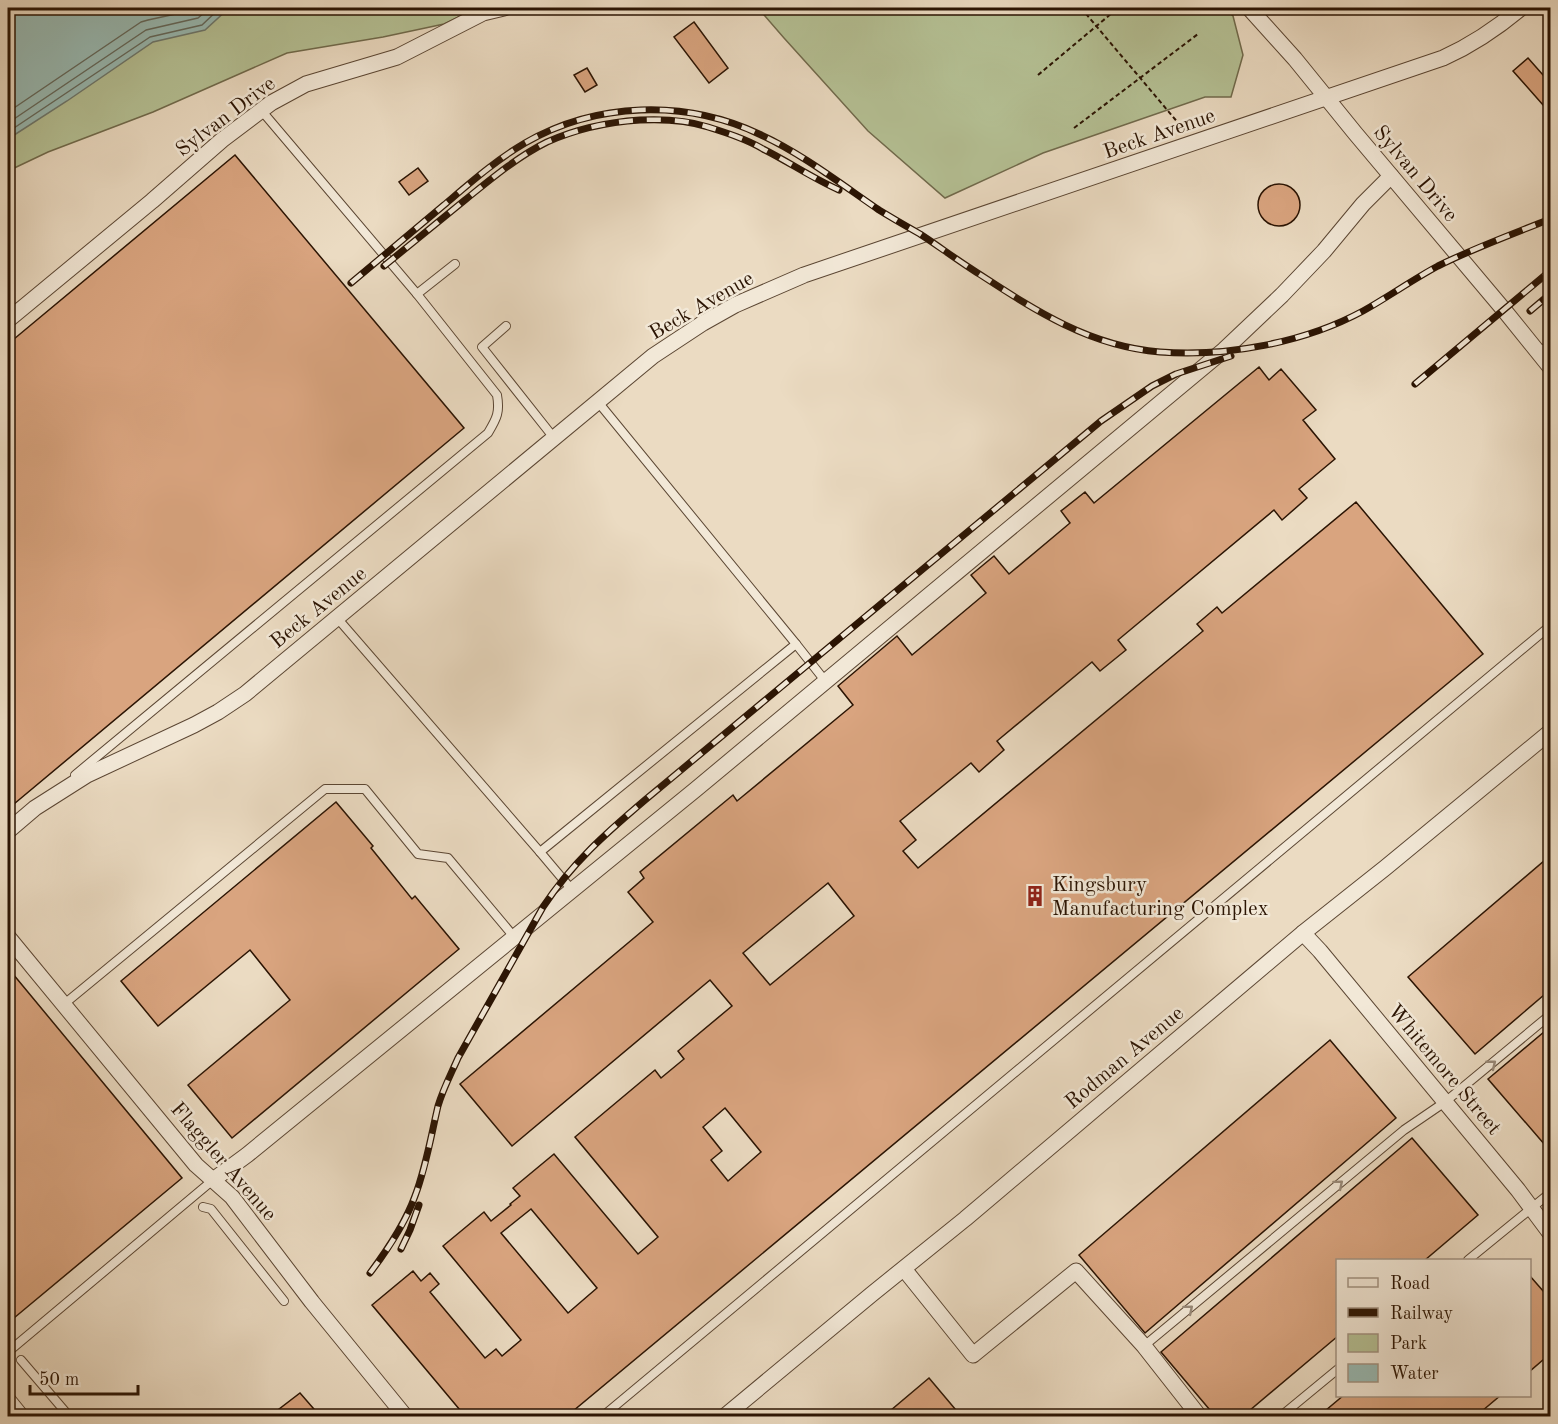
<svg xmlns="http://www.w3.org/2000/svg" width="1558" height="1424" viewBox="0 0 1558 1424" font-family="'Old Standard TT',serif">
  <rect width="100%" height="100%" fill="#ebdbc2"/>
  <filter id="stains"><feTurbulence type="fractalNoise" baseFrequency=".00333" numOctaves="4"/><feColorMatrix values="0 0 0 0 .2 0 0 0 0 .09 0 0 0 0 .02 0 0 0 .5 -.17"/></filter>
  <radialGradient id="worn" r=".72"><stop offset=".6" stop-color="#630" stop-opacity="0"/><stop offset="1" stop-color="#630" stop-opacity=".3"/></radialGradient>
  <g fill="#b5c195" stroke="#706a4c" stroke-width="1.5">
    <polygon points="172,8 477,8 444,24 383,37 287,53 153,112 48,152 8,171 8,132"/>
    <polygon points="758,8 1225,8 1233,16 1243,55 1231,97 1205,97 1043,153 945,198 868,131 784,38"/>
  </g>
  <polygon fill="#98bbb5" stroke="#6c786e" stroke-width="1.5" points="8,8 229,8 205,30 153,42 67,101 8,139"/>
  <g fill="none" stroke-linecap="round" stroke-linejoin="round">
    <g stroke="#62685c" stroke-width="1.5">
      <polyline points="8,112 141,22 148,20 194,10 197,8"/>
      <polyline points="8,123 146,30 198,18 210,8"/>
      <polyline points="8,132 150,37 202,25 220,8"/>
    </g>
  </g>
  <g fill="#d9a47f" stroke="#2b1403" stroke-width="1.5" fill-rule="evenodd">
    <polygon points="694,22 728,68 709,83 674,37"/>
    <polygon points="1528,58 1551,84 1551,114 1513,71"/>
    <polygon points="587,68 597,85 585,92 574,75"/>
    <polygon points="235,155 464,428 8,809 8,344"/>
    <polygon points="418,168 428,181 409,195 399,182"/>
    <circle cx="1279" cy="205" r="21"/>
    <path d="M1259,367L1269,380L1281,369L1316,410L1303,420L1335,459L1299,489L1307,498L1282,520L1274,510L1118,640L1126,650L1100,671L1092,662L997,741L1004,750L979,772L971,763L900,821L916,840L903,851L918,868L1203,631L1197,624L1217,607L1222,613L1356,502L1483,654L567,1416H465L372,1305L413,1271L421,1281L430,1273L439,1284L430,1292L485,1358L496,1349L502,1356L521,1340L443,1246L484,1212L491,1221L511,1205L510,1204L520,1196L513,1188L554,1154L638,1254L658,1237L575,1137L655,1070L661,1078L684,1059L678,1051L732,1006L710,980L512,1146L460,1084L653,922L628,892L644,878L640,872L733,795L737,801L853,705L838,686L897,636L912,655L986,593L971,575L994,556L1009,574L1070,523L1061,511L1085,492L1094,503ZM828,883L854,916L770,985L743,953ZM725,1108L761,1152L728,1181L711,1160L722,1151L703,1127ZM531,1209L597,1288L568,1313L501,1233Z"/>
    <polygon points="336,802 373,846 371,848 412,899 415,896 459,949 232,1138 188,1085 290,1000 250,950 158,1026 121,981"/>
    <polygon points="1551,855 1551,989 1475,1054 1408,977"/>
    <polygon points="8,968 182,1178 8,1323"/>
    <polygon points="1551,1026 1551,1152 1488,1079"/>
    <polygon points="1330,1040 1396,1118 1145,1333 1079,1255"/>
    <polygon points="1412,1138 1478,1215 1425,1260 1338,1260 1338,1336 1243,1416 1215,1416 1161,1352"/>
    <polygon points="1530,1276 1551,1300 1551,1353 1530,1371"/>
    <polygon points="929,1378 961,1416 884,1416"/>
    <polygon points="300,1393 320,1416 270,1416"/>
    <polygon points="1344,1395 1501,1395 1476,1416 1319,1416"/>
  </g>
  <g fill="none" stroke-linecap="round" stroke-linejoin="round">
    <defs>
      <g id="lane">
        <polyline points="261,110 417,294"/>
        <polyline points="506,326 482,347 554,438"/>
        <polyline points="1539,353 1550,344"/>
        <polyline points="338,619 540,852 796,644 598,402"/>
        <polyline points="796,644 826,682"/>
        <path d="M75,775L488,433C497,418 500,412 497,395L417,294L455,264"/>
        <polyline points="540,852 572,890"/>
        <polyline points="63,1005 325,789 365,789 418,854 448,858 515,938"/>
        <polyline points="203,1207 211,1209 284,1301"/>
        <polyline points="1468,1260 1550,1193"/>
        <polyline points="1144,1346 1404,1130 1445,1102 1550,1015"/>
        <polyline points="8,1352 213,1180"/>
        <polyline points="21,1360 69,1416"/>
        <polyline points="603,1416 1550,626"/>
        <polyline points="1281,1416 1338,1369"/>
      </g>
      <g id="street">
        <polyline points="1249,8 1295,59 1355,133 1504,310 1550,367"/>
        <polyline points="8,320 152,201 222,140 271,103 306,84 397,57 483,13 504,8"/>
        <path d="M8,831L35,808L87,775L194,725L218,712L245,694L653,356L703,323L735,305L804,275L1443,58C1472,45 1497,28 1521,8"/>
        <polyline points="1303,933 1320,951 1518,1190 1550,1233"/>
        <polyline points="8,937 196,1165 232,1197 312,1302 405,1416"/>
        <polyline points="213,1180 247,1155 695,790 1224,350 1282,295 1324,251 1363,204 1391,176"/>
        <polyline points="904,1269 973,1355 1076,1271 1144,1346 1199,1416"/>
        <polyline points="8,1400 21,1416"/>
        <polyline points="725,1416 872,1294 965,1219 1303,933 1385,868 1550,732"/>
      </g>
    </defs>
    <use href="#lane" stroke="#5b4633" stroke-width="10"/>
    <use href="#street" stroke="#5b4633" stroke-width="17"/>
    <g stroke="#2b1403" stroke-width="2" stroke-dasharray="4.5 3" stroke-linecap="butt">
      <polyline points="1081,8 1185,131"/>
      <polyline points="1038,75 1118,8"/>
      <polyline points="1074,128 1198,34"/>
    </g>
    <use href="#lane" stroke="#f2e8d7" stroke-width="8"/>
    <use href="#street" stroke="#f2e8d7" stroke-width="15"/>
    <defs>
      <g id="rail">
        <path d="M384,266C411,244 438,222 465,200C491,179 517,157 547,142C576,129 609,122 640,120C662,119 687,120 708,127C727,133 746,139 763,149C789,162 812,178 839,190"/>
        <path d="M351,283C382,257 413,231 444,205C470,183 496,160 525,143C596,102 685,99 759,134C801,153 841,184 879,210C892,218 906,226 920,234C937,245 953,257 970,268C1030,307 1086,346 1160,352C1226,357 1304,343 1363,311C1388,297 1412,280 1438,266C1474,248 1513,234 1550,219"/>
        <polyline points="1530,311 1550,294"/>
        <polyline points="1415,384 1550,271"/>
        <polyline points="401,1249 410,1230 419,1205"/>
        <path d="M370,1273C388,1249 405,1224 415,1196C426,1167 431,1136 438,1106C443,1089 451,1074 458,1058L543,907C573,862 604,835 645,800L1101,421L1152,386L1176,374L1231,356"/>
      </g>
    </defs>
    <use href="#rail" stroke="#2b1403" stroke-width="7"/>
    <use href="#rail" stroke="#f2e8d7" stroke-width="4.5" stroke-dasharray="14" stroke-linecap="butt"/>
  </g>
  <defs><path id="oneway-chevron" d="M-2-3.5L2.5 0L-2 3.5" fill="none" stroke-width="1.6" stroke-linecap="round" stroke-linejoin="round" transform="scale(1.5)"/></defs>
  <g stroke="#988978">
    <use href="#oneway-chevron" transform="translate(1492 1064) rotate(-39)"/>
    <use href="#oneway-chevron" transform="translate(1339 1184) rotate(-40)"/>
    <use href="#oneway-chevron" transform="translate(1189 1309) rotate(-40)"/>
  </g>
  <defs>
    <symbol id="building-bare" viewBox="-9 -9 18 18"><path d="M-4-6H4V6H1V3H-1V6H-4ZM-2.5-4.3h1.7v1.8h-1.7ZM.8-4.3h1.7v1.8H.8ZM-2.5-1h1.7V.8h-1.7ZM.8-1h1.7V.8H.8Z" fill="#8f2418" stroke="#f2e8d7" stroke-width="2.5" paint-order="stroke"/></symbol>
  </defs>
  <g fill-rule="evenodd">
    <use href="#building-bare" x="1020" y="881" width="30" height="30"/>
  </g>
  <g text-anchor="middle" stroke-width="5" stroke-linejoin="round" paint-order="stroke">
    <g font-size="21" fill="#2b1403" stroke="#f2e8d7">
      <text transform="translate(225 116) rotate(-37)" y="7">Sylvan Drive</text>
      <text transform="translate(1159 133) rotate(-19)" y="7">Beck Avenue</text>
      <text transform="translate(1416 173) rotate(50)" y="7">Sylvan Drive</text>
      <text transform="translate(701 305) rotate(-30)" y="7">Beck Avenue</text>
      <text transform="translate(318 607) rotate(-39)" y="7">Beck Avenue</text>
      <text transform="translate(1124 1057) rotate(-40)" y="7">Rodman Avenue</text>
      <text transform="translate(1445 1069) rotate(50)" y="7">Whitemore Street</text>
      <text transform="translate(224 1161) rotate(49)" y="7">Flaggler Avenue</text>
    </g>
    <g font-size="21" fill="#2b1403" stroke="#f2e8d7" text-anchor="start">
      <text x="1052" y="891">Kingsbury<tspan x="1052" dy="24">Manufacturing Complex</tspan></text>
    </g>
  </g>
  <rect width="1558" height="1424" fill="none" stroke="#ebdbc2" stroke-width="30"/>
  <rect x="9" y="9" width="1540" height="1406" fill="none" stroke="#2b1403" stroke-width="3"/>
  <rect x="15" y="15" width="1528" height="1394" fill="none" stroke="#2b1403" stroke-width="1.5"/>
  <rect x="1336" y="1259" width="195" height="138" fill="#f2e8d7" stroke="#a29382" stroke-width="1.5"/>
  <rect x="1348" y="1278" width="30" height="9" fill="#f2e8d7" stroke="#a29382" stroke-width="1.5"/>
  <text x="1390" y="1289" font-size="18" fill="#2b1403">Road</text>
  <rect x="1348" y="1308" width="30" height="9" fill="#2b1403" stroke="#a29382" stroke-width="1.5"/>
  <text x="1390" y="1319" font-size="18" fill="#2b1403">Railway</text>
  <rect x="1348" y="1334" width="30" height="18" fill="#b5c195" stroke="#a29382" stroke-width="1.5"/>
  <text x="1390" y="1349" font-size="18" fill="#2b1403">Park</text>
  <rect x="1348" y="1364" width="30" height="18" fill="#98bbb5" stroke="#a29382" stroke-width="1.5"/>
  <text x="1390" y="1379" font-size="18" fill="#2b1403">Water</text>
  <path d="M30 1385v9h108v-9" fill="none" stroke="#2b1403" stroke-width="3"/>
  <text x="39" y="1385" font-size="18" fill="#2b1403" stroke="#f2e8d7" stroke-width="4.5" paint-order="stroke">50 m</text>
  <rect width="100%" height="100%" filter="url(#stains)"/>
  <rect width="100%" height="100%" fill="url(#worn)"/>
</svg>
